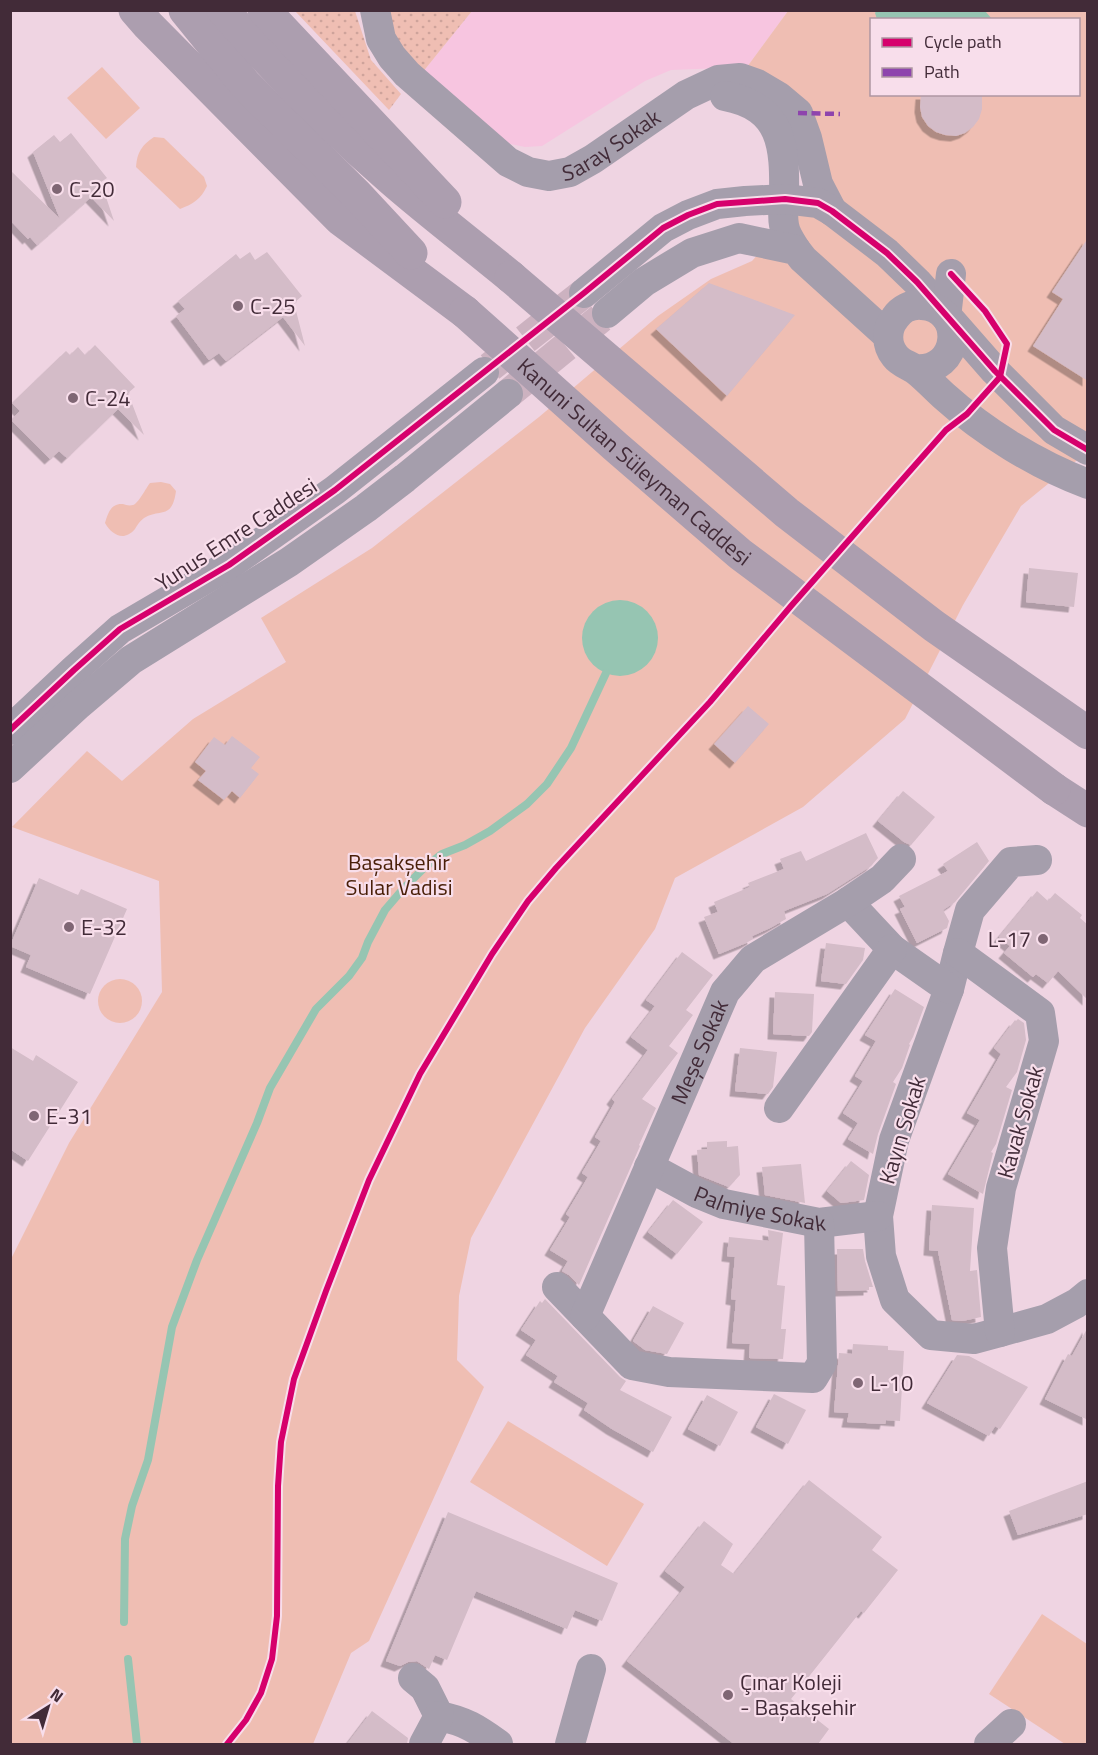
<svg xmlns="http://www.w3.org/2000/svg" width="1098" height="1755" viewBox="0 0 1098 1755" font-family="'Titillium Web',sans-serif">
  <defs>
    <pattern id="grass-dots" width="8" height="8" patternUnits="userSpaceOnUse" patternTransform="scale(1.5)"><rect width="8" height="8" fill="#efbeb3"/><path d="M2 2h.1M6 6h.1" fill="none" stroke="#cea39b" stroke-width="1.8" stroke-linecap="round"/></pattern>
    <filter id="shadow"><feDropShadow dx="-5.5" dy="5.5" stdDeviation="0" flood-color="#0004"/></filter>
  </defs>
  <rect width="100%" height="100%" fill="#efd4e2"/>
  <polygon fill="#f7c5e0" points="472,11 788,11 747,67 671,70 645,81 542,146 525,147 505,143 422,73"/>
  <g fill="url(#grass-dots)">
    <polygon points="295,11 355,11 371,60 401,94 389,110"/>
    <polygon points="382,11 472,11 422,73 390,35"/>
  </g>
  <g fill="#efbeb3" fill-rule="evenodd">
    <path d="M788,11H1087V452L1021,506L963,605L905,719L803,807L675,878L655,929L585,1028L471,1238L459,1296L457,1360L484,1387L369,1641L351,1653L313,1744H11L10,1261L69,1143L162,992L159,881L12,827L87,751L122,781L193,719L286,662L261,618L372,548L539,417L658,316L711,279L752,261L797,211L827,187L747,67ZM872,20H1078V94H872Z"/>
    <polygon points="102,67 140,108 106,139 67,98"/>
    <path d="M154,137L164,138L204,177L207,186C201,199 193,204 180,209L136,167C137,152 142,145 154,137Z"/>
    <path d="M161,482L170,484L176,491C172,520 161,508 144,518C139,522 138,524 135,529C124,542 112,535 105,523C108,513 111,503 123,504C126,505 129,506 133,505C138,504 146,488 150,483Z"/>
    <circle cx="120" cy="1001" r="22"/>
    <polygon points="508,1421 644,1504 607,1566 470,1482"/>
    <polygon points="1042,1614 1087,1644 1087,1744 1065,1744 989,1694"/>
  </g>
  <g fill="#96c5b2">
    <polygon points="877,10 985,11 992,19 877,19 875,13"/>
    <circle cx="620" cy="638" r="38"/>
  </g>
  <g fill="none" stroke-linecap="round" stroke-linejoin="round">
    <g stroke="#96c5b2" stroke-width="8">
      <polyline points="124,1622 125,1539 132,1506 148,1460 172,1327 197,1260 257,1123 270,1088 316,1009 349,976 362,958 368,942 385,910 403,889 425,867 442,854 465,845 490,831 527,804 547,784 571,748 606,673"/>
      <polyline points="128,1659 137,1744"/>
    </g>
  </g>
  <g fill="#d4bcc8" filter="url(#shadow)">
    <polygon points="921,94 982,94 982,109 979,119 973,127 965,133 956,136 945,135 936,132 928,126 922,117 920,107"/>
    <polygon points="71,133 107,178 101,182 114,221 91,197 37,245 30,237 28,239 10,220 10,170 60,219 33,152 54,135 60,142"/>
    <polygon points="1088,238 1088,381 1033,346 1063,299 1052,292"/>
    <polygon points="250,252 255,260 267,252 302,296 294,303 305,346 283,317 226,361 219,353 209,360 176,316 185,309 178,301 236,254 240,259"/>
    <polygon points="709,283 795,315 727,396 656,329"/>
    <polygon points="95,345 135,387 128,393 144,435 118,409 67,458 59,451 50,459 11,420 20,411 12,403 66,351 70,355 78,347 85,355"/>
    <polygon points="1029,568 1078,573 1074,607 1026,602"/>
    <polygon points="748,706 769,724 735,763 714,744"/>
    <polygon points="232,736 260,757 251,768 259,774 240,798 232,791 224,800 198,780 206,771 195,762 214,737 225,745"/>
    <polygon points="903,791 935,817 911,845 904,842 878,821"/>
    <polygon points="866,833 878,858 871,866 827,894 784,911 786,919 770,928 752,936 753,939 746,943 719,954 704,917 718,912 714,902 750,887 748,883 784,869 780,859 801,851 806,861"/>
    <polygon points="977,842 989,861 955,902 943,910 949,921 947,928 917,943 900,909 905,907 899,896 948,871 943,864"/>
    <polygon points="39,878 78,895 81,889 127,909 90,994 26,967 31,955 10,946"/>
    <polygon points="1037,891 1048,901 1055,893 1082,915 1080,918 1088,925 1088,1000 1058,971 1048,983 1036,974 1033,977 1004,953 1010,946 999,937"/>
    <polygon points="826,943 865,948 863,960 846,984 821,981"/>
    <polygon points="682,952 713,975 686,1010 693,1015 669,1046 678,1053 642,1099 656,1108 639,1145 640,1146 579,1285 569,1275 562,1271 568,1261 550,1250 570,1217 566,1214 588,1177 582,1173 601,1141 595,1137 615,1102 612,1099 648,1050 631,1037 655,1006 646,1000"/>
    <polygon points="895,989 924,1007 913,1037 909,1044 910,1045 902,1068 893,1082 896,1084 878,1134 873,1154 848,1139 858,1123 843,1113 863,1081 855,1076 876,1041 865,1035"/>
    <polygon points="775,992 814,994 812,1032 809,1036 773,1034"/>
    <polygon points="1018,1019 1024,1023 1026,1040 1017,1072 1006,1087 1012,1090 996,1144 991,1152 993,1153 983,1194 948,1174 980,1120 967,1113 1001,1054 994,1048 1015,1020 1016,1021"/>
    <polygon points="10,1047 33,1061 36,1055 78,1082 28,1161 10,1149"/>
    <polygon points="740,1048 777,1052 773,1087 768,1094 735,1091"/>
    <polygon points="727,1141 727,1147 738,1146 740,1175 729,1187 699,1175 697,1150 707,1149 707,1142"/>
    <polygon points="851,1161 869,1175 864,1200 841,1203 827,1191"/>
    <polygon points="801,1164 805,1203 765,1195 762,1167"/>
    <polygon points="673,1200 703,1222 677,1254 648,1232"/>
    <polygon points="932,1205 974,1208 970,1271 977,1270 981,1317 962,1321 952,1320 938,1251 929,1250"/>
    <polygon points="768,1230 783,1233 777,1285 785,1286 781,1329 786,1329 783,1359 749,1358 750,1344 732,1343 736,1300 731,1299 735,1257 727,1256 729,1237 769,1241"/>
    <polygon points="837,1249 863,1249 865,1261 873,1287 869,1287 869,1290 838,1291"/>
    <polygon points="545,1299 620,1377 626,1381 620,1390 672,1417 653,1452 612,1429 584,1410 588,1403 554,1382 558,1376 526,1355 536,1340 521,1330 540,1301 542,1303"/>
    <polygon points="653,1306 684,1323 667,1354 645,1350 633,1341"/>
    <polygon points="1088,1327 1088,1420 1045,1399 1068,1354 1072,1356"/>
    <polygon points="853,1344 888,1346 888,1350 904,1351 900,1421 886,1420 885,1424 847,1422 849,1413 834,1412 839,1353 852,1354"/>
    <polygon points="957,1355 969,1356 1028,1387 1000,1429 995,1426 989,1436 927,1403"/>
    <polygon points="774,1394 806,1410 788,1444 756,1427"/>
    <polygon points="707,1395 738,1412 720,1446 688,1429"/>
    <polygon points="809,1480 882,1537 872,1550 898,1570 864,1613 861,1611 791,1699 829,1729 818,1744 734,1744 627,1661 685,1587 665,1571 704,1521 733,1544 721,1565 734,1574"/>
    <polygon points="1088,1481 1088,1514 1018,1535 1009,1511"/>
    <polygon points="448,1512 618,1583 602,1621 575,1610 567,1629 476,1591 447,1660 435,1655 429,1669 417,1661 408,1662 400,1666 386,1661"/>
    <polygon points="372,1711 408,1738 407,1744 347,1744"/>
  </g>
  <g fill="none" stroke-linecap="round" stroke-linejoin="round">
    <g stroke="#ccb2c0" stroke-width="30" stroke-dasharray="30 15" stroke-linecap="butt">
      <polyline points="490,367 584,293"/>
      <polyline points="508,394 607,313"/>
    </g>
    <g stroke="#a59eac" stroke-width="30">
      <path id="s1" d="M375,10L381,39L392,57L407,74L508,162L528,172L549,176L570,172L593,159L686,95L718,80L740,78L757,84L779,97L798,113L807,138L818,184L832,211"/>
      <path d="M725,96C783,107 785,146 784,197C784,206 782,215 784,225C785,234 791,242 796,250"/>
      <polyline points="584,293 663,228 688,215 717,204 745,201 785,199 818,203 832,211 887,253 917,282 995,371 1054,430 1088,450"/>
      <polyline points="607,313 644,282 692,253 739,238 796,250 803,259 888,336"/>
      <polyline points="946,317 951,274"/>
      <path d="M915,369C961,373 966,308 922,305C911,304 901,309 895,318C886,329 886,345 895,356C901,364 910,365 917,371C927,379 935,388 944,396C984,432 1037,465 1088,484"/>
      <polyline points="10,730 74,670 120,629 229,565 335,490 484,372"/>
      <polyline points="10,768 78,705 131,660 289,562 366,508 405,478 508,394"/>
      <polyline points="1037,860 1011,862 970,910 958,953 949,989 894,1140 878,1216 881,1256 895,1300 931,1335 974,1339 1000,1332 1047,1319 1077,1303 1088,1294"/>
      <polyline points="848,902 892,949 949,989"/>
      <polyline points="958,953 1040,1013 1044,1041 1001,1188 992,1248 1000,1332"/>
      <polyline points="779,1108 892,949"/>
      <path id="s2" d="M649,1167L697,1193L724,1204L819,1223L878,1216"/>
      <polyline points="557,1287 632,1365 669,1372 813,1378 822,1363 819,1223"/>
      <path id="s3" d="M585,1316L725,992L753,959L848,902L882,879L901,859"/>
      <path d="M413,1678L425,1688L439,1716C465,1721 477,1729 498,1744"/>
      <polyline points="424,1744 439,1716"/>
      <polyline points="570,1744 591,1669"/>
      <polyline points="989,1744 1011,1724"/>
    </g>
    <g stroke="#ac9eaf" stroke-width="33">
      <polyline points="135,10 148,25 340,219 465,312"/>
      <polyline points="185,10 245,84 357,195 411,253"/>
      <path d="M223,10C275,70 331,127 391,179C430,213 471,244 511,277"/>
      <polyline points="264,10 445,202"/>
      <polyline points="1054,789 1088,811"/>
    </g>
    <g stroke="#ac9eaf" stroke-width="33">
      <polyline points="511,277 787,513 934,626 1088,733"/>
      <path id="s4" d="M465,312L616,447L740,554L1054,789"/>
    </g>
    <polyline stroke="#8e44ad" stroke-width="4.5" stroke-dasharray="9 4.5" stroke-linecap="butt" points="798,113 840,114"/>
    <defs>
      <g id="cycleway">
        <polyline points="10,730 74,670 120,629 229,565 335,490 584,293 663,228 688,215 717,204 785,199 818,203 832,211 887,253 917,282 995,371 1054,430 1088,450"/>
        <polyline points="227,1744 246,1720 261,1693 272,1659 277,1616 278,1486 281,1442 294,1379 326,1291 369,1180 420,1074 492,954 528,901 556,868 710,702 791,606 946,430 967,414 1000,377 1007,344 985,311 951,274"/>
      </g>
    </defs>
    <use href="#cycleway" stroke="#f8deeb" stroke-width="10"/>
    <use href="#cycleway" stroke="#d6006c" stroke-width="6"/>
  </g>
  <g fill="#7f6674" stroke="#f8deeb" stroke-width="2">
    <circle cx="57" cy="189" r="6"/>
    <circle cx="238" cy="306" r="6"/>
    <circle cx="73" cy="398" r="6"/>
    <circle cx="69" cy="927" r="6"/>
    <circle cx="1043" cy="939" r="6"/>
    <circle cx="34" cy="1116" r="6"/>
    <circle cx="858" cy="1383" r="6"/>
    <circle cx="728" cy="1695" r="6"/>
  </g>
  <g text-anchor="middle" stroke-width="4.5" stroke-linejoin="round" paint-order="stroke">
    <g font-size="22" fill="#422b38" stroke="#f8deeb">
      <text dy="8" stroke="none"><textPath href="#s1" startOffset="321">Saray Sokak</textPath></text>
      <text dy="8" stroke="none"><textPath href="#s4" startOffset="226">Kanuni Sultan Süleyman Caddesi</textPath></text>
      <text transform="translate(236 534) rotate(-33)" y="8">Yunus Emre Caddesi</text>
      <text dy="8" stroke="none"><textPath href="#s3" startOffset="288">Meşe Sokak</textPath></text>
      <text transform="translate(1020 1122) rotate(-74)" y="8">Kavak Sokak</text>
      <text transform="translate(902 1130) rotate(-73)" y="8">Kayın Sokak</text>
      <text dy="8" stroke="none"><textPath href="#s2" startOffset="120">Palmiye Sokak</textPath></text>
    </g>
    <g font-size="22" fill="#422b38" stroke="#f8deeb" text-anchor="start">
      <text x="69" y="197">C-20</text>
      <text x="250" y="314">C-25</text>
      <text x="85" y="406">C-24</text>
      <text x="81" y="935">E-32</text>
      <text x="1031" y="947" text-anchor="end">L-17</text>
      <text x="46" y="1124">E-31</text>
      <text x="870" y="1391">L-10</text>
      <text x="740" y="1690">Çınar Koleji<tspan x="740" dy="25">- Başakşehir</tspan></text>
    </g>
    <g font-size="22" fill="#491f08" stroke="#f8deeb">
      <text x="399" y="870">Başakşehir<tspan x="399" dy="25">Sular Vadisi</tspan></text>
    </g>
  </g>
  <rect width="1098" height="1755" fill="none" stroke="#422b38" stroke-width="24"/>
  <rect x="870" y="18" width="210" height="78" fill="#f8deeb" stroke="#af96a3" stroke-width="1.5"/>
  <rect x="882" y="38" width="30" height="9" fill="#d6006c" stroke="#af96a3" stroke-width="1.5"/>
  <text x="924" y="48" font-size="18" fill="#422b38">Cycle path</text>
  <rect x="882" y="68" width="30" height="9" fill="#8e44ad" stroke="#af96a3" stroke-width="1.5"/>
  <text x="924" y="78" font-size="18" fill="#422b38">Path</text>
  <g transform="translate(48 1707) rotate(37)" stroke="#f8deeb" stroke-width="4.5" paint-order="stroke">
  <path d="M0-4.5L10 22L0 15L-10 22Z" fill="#422b38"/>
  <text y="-9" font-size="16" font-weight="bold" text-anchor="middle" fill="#422b38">N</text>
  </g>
</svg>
